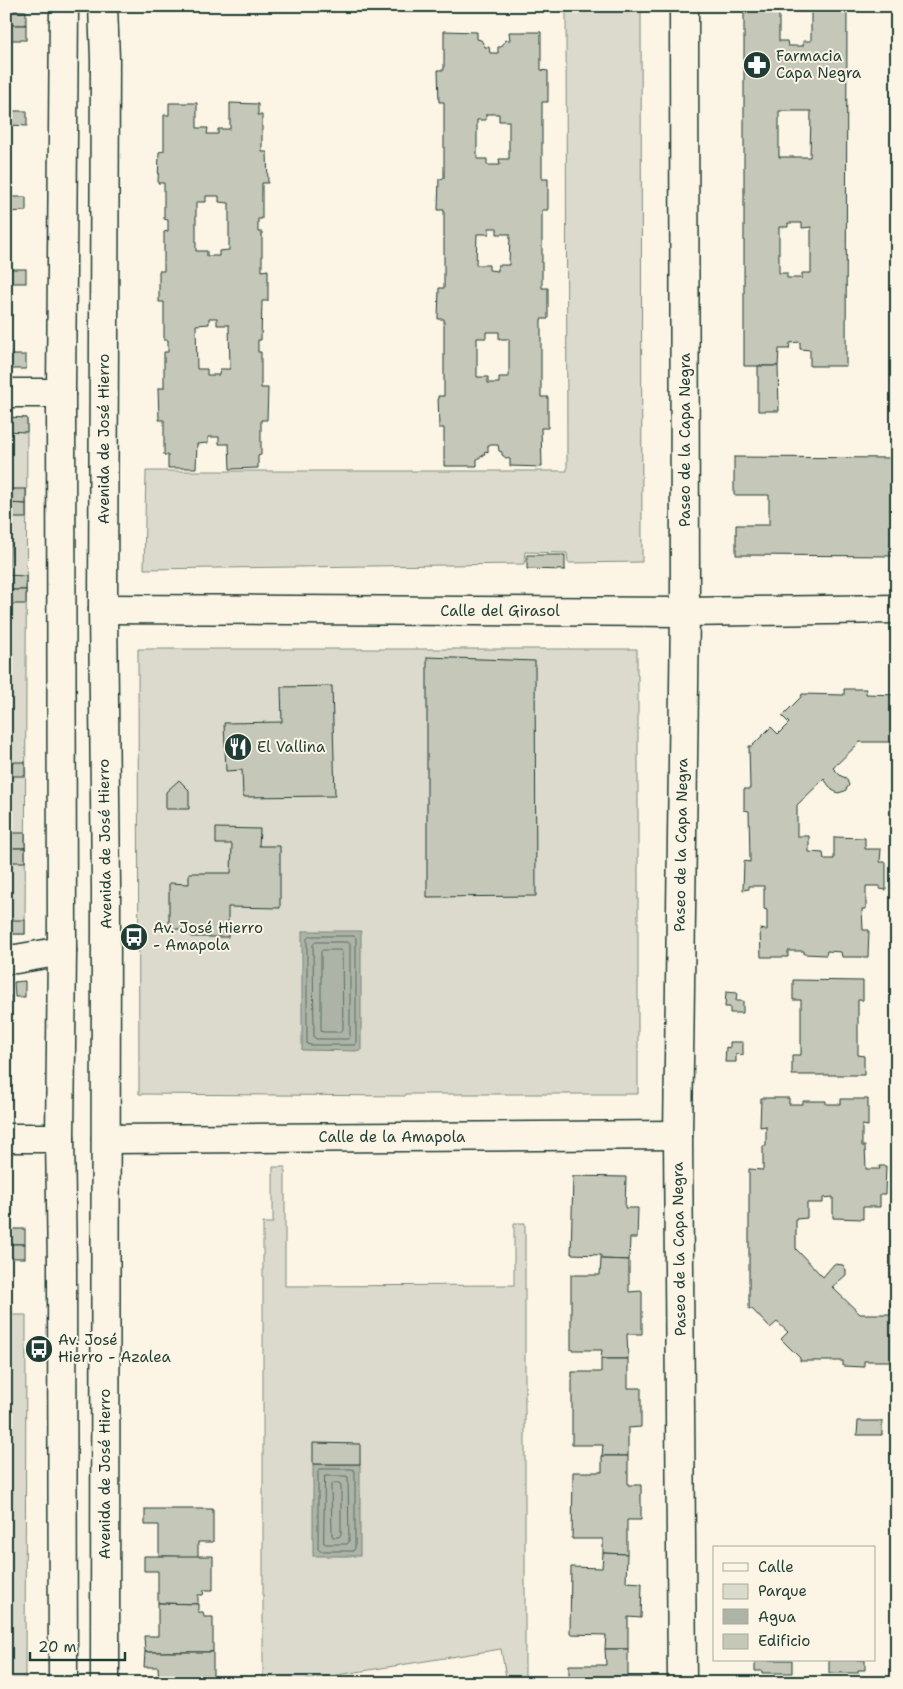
<svg xmlns="http://www.w3.org/2000/svg" width="903" height="1689" viewBox="0 0 903 1689" font-family="'Shantell Sans',sans-serif">
  <rect width="100%" height="100%" fill="#fcf5e5"/>
  <filter id="ink" filterUnits="userSpaceOnUse"><feTurbulence type="fractalNoise" baseFrequency=".02" numOctaves="2"/><feDisplacementMap in="SourceGraphic" scale="10" xChannelSelector="R" yChannelSelector="G"/><feConvolveMatrix kernelMatrix="1 2 1 2 8 2 1 2 1" color-interpolation-filters="sRGB"/></filter>
  <g filter="url(#ink)">
    <polygon fill="#ece7d8" points="147,6 392,6 392,8 147,7"/>
    <g fill="#dcdacc" stroke="#7e8c80">
      <polygon points="392,6 641,6 642,562 568,563 567,553 525,552 524,564 144,569 146,471 567,471 566,7 392,8"/>
      <polygon points="6,417 27,418 25,934 6,934"/>
      <polygon points="138,649 637,649 637,675 638,675 638,1094 406,1094 405,1096 139,1094"/>
      <polygon points="273,1167 285,1167 285,1286 514,1285 514,1223 525,1223 525,1683 507,1683 501,1649 287,1683 263,1683 263,1223 273,1223"/>
      <polygon points="6,1315 26,1315 25,1683 6,1683"/>
    </g>
    <g fill="#aeb3a7" stroke="#758479">
      <polygon points="302,931 361,931 361,1051 302,1050"/>
      <rect x="313" y="1464" width="47" height="92"/>
    </g>
    <g fill="none" stroke-linecap="round" stroke-linejoin="round">
      <g stroke="#586c62" stroke-width="1">
        <polygon points="310,936 354,936 356,938 356,1043 355,1045 310,1045 307,1044 307,939"/>
        <polygon points="316,942 348,942 350,944 350,1037 348,1039 316,1039 314,1037 313,945"/>
        <polygon points="323,950 340,950 342,952 343,1029 341,1032 323,1032 321,1030 321,952"/>
        <polygon points="320,1469 352,1469 355,1471 355,1548 353,1551 320,1551 318,1549 318,1472"/>
        <polygon points="325,1476 346,1476 348,1477 349,1542 347,1544 326,1544 324,1543"/>
        <polygon points="334,1483 339,1483 341,1485 341,1534 339,1537 333,1537 332,1535 331,1486"/>
      </g>
    </g>
    <g fill="#c5c7b9" stroke="#1f3d34" fill-rule="evenodd">
      <path d="M744,6H779V41H787L788,46H803V41H811V6H847L846,366H810V350L800,349V342L790,343L789,349H779L778,366H744ZM779,111H811L810,157H779ZM788,223H802V228L811,227V273H802V278H787V273H779V227H788Z"/>
      <polygon points="6,10 26,11 26,25 6,25"/>
      <rect x="6" y="25" width="20" height="15"/>
      <path d="M444,31L477,32V39L481,40L485,47H489L490,53H498V47H501L506,40H510L509,32H541V70L548,71V102H542V179H548V210H542V288H548V319H541V397H548V428H541L542,467L510,466V459L506,458L502,455V452L499,451L498,445H488V452L485,451L484,455L477,459V466H444V428H439L438,396H444V319H438L439,288H444V210H438L439,179L444,178V102H439L438,70H444ZM486,114H499V121H509V159H499L500,165H487V159H477V120H486ZM489,228H497V234H510L509,265H498V271L489,270V265H476L477,234H489ZM486,332H499V339H509V377H499V383H488V377H477V338H486Z"/>
      <rect x="6" y="40" width="3" height="28"/>
      <rect x="6" y="68" width="3" height="29"/>
      <path d="M169,103H197V128H208L207,134H218V129H230V103L258,104V115H262V152H267L268,183H262V219H258V232H262V271L268,270V301H262L261,340H258V352H261V388H268L267,420H261V455L258,456V468L230,469L229,444H219V437H208V443L197,444L196,468H168V455H164V420H159L158,388H164V352H168V340H164V302H159V271H164V232L168,231V220L164,219V183H158L159,152L164,151V115H169ZM206,196H219V202L229,203V250L219,251V256H207V251H196V202H206ZM209,318H217V325H229L230,369H220L219,375H207V369H197L196,325L209,324Z"/>
      <polygon points="10,111 27,111 27,126 10,125"/>
      <polygon points="7,125 10,125 10,154 6,154"/>
      <polygon points="6,154 10,154 10,183 7,182"/>
      <polygon points="6,197 26,197 26,211 6,212"/>
      <polygon points="7,212 9,212 9,240 6,240"/>
      <polygon points="6,240 9,240 10,268 7,269"/>
      <rect x="6" y="269" width="20" height="14"/>
      <rect x="6" y="298" width="3" height="28"/>
      <polygon points="6,326 9,326 10,355 6,355"/>
      <rect x="6" y="355" width="20" height="14"/>
      <polygon points="758,366 778,366 779,411 758,411"/>
      <polygon points="6,417 27,418 27,432 6,431"/>
      <polygon points="6,431 9,432 9,460 6,460"/>
      <polygon points="734,457 897,458 897,556 736,555 736,525 769,525 769,495 734,495"/>
      <rect x="6" y="460" width="3" height="29"/>
      <polygon points="6,489 26,489 26,504 6,503"/>
      <polygon points="6,503 26,504 26,518 6,518"/>
      <polygon points="6,518 9,518 10,547 6,547"/>
      <polygon points="6,547 10,547 9,575 6,575"/>
      <polygon points="527,555 565,555 565,570 527,569"/>
      <polygon points="6,575 26,576 26,590 6,590"/>
      <rect x="6" y="590" width="20" height="14"/>
      <rect x="6" y="604" width="3" height="29"/>
      <rect x="6" y="633" width="3" height="29"/>
      <polygon points="427,657 535,661 536,896 427,897"/>
      <polygon points="332,686 335,796 243,797 242,770 226,771 224,723 282,722 281,687"/>
      <polygon points="844,689 866,689 866,694 897,695 897,753 892,753 892,742 860,742 833,768 841,776 846,778 849,785 845,791 838,793 832,790 824,779 797,805 797,836 809,836 809,852 823,853 824,859 834,859 834,837 865,838 865,849 881,849 880,862 886,862 886,890 880,889 880,886 866,886 866,909 862,909 863,930 869,930 868,957 842,957 841,952 827,951 826,955 804,954 804,951 788,951 788,957 761,957 760,929 767,930 767,910 764,909 764,886 749,886 749,889 743,890 744,861 750,862 749,811 744,810 744,789 750,789 749,746 752,746 771,727 778,734 789,723 782,716 801,697 802,694 844,695"/>
      <rect x="6" y="690" width="3" height="28"/>
      <rect x="6" y="718" width="3" height="29"/>
      <rect x="6" y="762" width="19" height="14"/>
      <rect x="6" y="776" width="3" height="29"/>
      <rect x="892" y="779" width="5" height="37"/>
      <polygon points="179,780 189,790 189,809 166,809 166,792"/>
      <rect x="6" y="805" width="3" height="28"/>
      <polygon points="216,828 260,829 259,846 280,846 280,908 228,907 228,937 191,937 190,929 169,929 169,883 189,884 189,873 231,873 232,844 216,844"/>
      <rect x="6" y="833" width="19" height="15"/>
      <rect x="9" y="848" width="16" height="14"/>
      <rect x="6" y="862" width="3" height="29"/>
      <rect x="6" y="891" width="3" height="29"/>
      <rect x="6" y="920" width="19" height="14"/>
      <polygon points="793,980 863,981 863,1000 858,1000 858,1055 864,1056 864,1075 792,1075 792,1055 801,1055 801,1000 793,1000"/>
      <polygon points="25,981 25,997 15,997 14,982"/>
      <polygon points="726,992 737,993 736,1001 743,1001 743,1013 730,1013 730,1007 725,1007"/>
      <polygon points="6,996 11,996 10,1015 6,1015"/>
      <polygon points="730,1042 743,1042 743,1055 736,1054 736,1062 725,1062 726,1047 730,1048"/>
      <polygon points="761,1098 789,1098 789,1104 803,1104 803,1101 826,1101 826,1104 841,1104 841,1099 868,1099 868,1126 862,1125 862,1146 865,1146 866,1169 880,1169 879,1166 886,1166 885,1194 880,1194 880,1207 863,1207 863,1219 833,1218 833,1197 823,1198 823,1203 807,1203 807,1218 796,1219 796,1249 823,1277 834,1264 843,1265 846,1270 846,1275 832,1287 860,1314 891,1314 890,1303 897,1303 897,1361 864,1361 864,1367 843,1366 843,1361 800,1361 800,1358 781,1339 788,1332 777,1322 770,1328 752,1309 749,1309 749,1169 763,1170 763,1146 766,1146 766,1126 760,1127"/>
      <polygon points="573,1176 626,1177 625,1208 638,1208 637,1238 630,1238 629,1260 601,1259 601,1255 571,1254"/>
      <rect x="6" y="1229" width="19" height="15"/>
      <polygon points="897,1239 897,1277 891,1277 891,1240"/>
      <rect x="6" y="1244" width="19" height="14"/>
      <polygon points="601,1259 629,1260 629,1292 642,1291 642,1334 627,1334 628,1359 601,1359 602,1350 571,1350 571,1275 600,1275"/>
      <polygon points="601,1359 628,1359 628,1388 641,1388 641,1427 628,1428 628,1456 602,1456 603,1445 572,1445 572,1372 601,1372"/>
      <polygon points="858,1421 882,1421 882,1435 857,1435"/>
      <polygon points="313,1443 360,1444 360,1464 313,1464"/>
      <polygon points="602,1456 628,1456 628,1485 641,1485 641,1520 627,1520 627,1554 603,1553 603,1539 572,1539 573,1472 602,1472"/>
      <polygon points="145,1509 213,1509 213,1542 198,1542 198,1557 159,1556 159,1525 145,1525"/>
      <polygon points="603,1553 627,1554 626,1582 642,1583 641,1618 628,1617 628,1649 605,1649 606,1635 570,1634 571,1567 602,1568"/>
      <polygon points="144,1556 213,1556 213,1590 204,1590 203,1595 198,1595 198,1604 158,1603 158,1571 144,1571"/>
      <polygon points="158,1603 198,1604 198,1612 203,1612 204,1617 213,1617 213,1652 145,1652 144,1636 158,1636"/>
      <polygon points="605,1649 628,1649 628,1677 642,1677 642,1683 569,1683 569,1665 606,1665"/>
      <polygon points="145,1652 213,1652 213,1683 159,1683 158,1667 144,1667"/>
      <polygon points="755,1660 792,1660 792,1673 762,1673 762,1671 755,1671"/>
      <polygon points="829,1660 865,1660 865,1670 858,1670 858,1673 829,1673"/>
    </g>
    <g fill="none" stroke-linecap="round" stroke-linejoin="round">
      <defs>
        <g id="minor">
          <polyline points="103,6 105,59 103,609 106,887 105,1683"/>
          <polyline points="6,393 61,393"/>
          <polyline points="103,609 685,612 897,609"/>
          <polyline points="6,959 16,959 62,951"/>
          <polyline points="6,1138 60,1138"/>
          <polyline points="106,1139 678,1135"/>
          <polyline points="63,1683 62,1266 60,1138 62,951 61,393 64,6"/>
          <polyline points="682,1683 678,1135 685,612 684,6"/>
        </g>
      </defs>
      <use href="#minor" stroke="#1f3d34" stroke-width="31"/>
      <use href="#minor" stroke="#fcf5e5" stroke-width="28"/>
    </g>
  </g>
  <defs>
    <symbol id="pharmacy-disc" viewBox="-11 -11 22 22"><circle r="9.5" fill="#1f3d34" stroke="#fcf5e5"/><path d="M-2-6h4v4h4v4h-4v4h-4v-4h-4v-4h4Z" fill="#fff"/></symbol>
    <symbol id="restaurant-disc" viewBox="-11 -11 22 22"><circle r="9.5" fill="#1f3d34" stroke="#fcf5e5"/><path d="M-5-6h1v4h1v-4h1v4h1v-4h1v5L-1.5 .5V6h-2V.5L-5-1ZM5-6V6H3V1.5H1.5Q1.5-4 5-6Z" fill="#fff"/></symbol>
    <symbol id="bus-disc" viewBox="-11 -11 22 22"><circle r="9.5" fill="#1f3d34" stroke="#fcf5e5"/><path d="M-5-6H5V4H4V6H2V4H-2V6H-4V4H-5ZM-3.5-4V0h7V-4ZM-3.5 1.2v1.5H-2V1.2ZM2 1.2v1.5H3.5V1.2Z" fill="#fff"/></symbol>
  </defs>
  <g fill-rule="evenodd">
    <use href="#pharmacy-disc" x="741" y="49" width="32" height="32"/>
    <use href="#restaurant-disc" x="222" y="731" width="32" height="32"/>
    <use href="#bus-disc" x="118" y="921" width="32" height="32"/>
    <use href="#bus-disc" x="23" y="1333" width="32" height="32"/>
  </g>
  <g text-anchor="middle" stroke-width="4" stroke-linejoin="round" paint-order="stroke">
    <g font-size="15" fill="#1f3d34" stroke="#fcf5e5" text-anchor="start">
      <text x="776" y="61">Farmacia<tspan x="776" dy="17">Capa Negra</tspan></text>
      <text x="257" y="752">El Vallina</text>
      <text x="153" y="933">Av. José Hierro<tspan x="153" dy="17">- Amapola</tspan></text>
      <text x="58" y="1345">Av. José<tspan x="58" dy="17">Hierro - Azalea</tspan></text>
    </g>
    <g font-size="15" fill="#1f3d34" stroke="#fcf5e5">
      <text transform="translate(104 439) rotate(-90)" y="5">Avenida de José Hierro</text>
      <text transform="translate(685 440) rotate(-90)" y="5">Paseo de la Capa Negra</text>
      <text x="500" y="616">Calle del Girasol</text>
      <text transform="translate(105 844) rotate(-91)" y="5">Avenida de José Hierro</text>
      <text transform="translate(681 845) rotate(-89)" y="5">Paseo de la Capa Negra</text>
      <text x="392" y="1142">Calle de la Amapola</text>
      <text transform="translate(679 1249) rotate(-91)" y="5">Paseo de la Capa Negra</text>
      <text transform="translate(105 1474) rotate(-90)" y="5">Avenida de José Hierro</text>
    </g>
  </g>
  <rect width="903" height="1689" fill="none" stroke="#fcf5e5" stroke-width="25"/>
  <rect x="12" y="12" width="878" height="1664" fill="none" stroke="#1f3d34" stroke-width="2" filter="url(#ink)"/>
  <rect x="713" y="1546" width="162" height="115" fill="#fcf5e5" stroke="#a4ab9e"/>
  <rect x="723" y="1563" width="25" height="8" fill="#fcf5e5" stroke="#a4ab9e"/>
  <text x="758" y="1572" font-size="15" fill="#1f3d34">Calle</text>
  <rect x="723" y="1584" width="25" height="15" fill="#dcdacc" stroke="#a4ab9e"/>
  <text x="758" y="1596" font-size="15" fill="#1f3d34">Parque</text>
  <rect x="723" y="1609" width="25" height="15" fill="#aeb3a7" stroke="#a4ab9e"/>
  <text x="758" y="1622" font-size="15" fill="#1f3d34">Agua</text>
  <rect x="723" y="1634" width="25" height="15" fill="#c5c7b9" stroke="#a4ab9e"/>
  <text x="758" y="1646" font-size="15" fill="#1f3d34">Edificio</text>
  <path d="M30 1652v8h95v-8" fill="none" stroke="#1f3d34" stroke-width="2.5"/>
  <text x="38" y="1652" font-size="15" fill="#1f3d34" stroke="#fcf5e5" stroke-width="4" paint-order="stroke">20 m</text>
</svg>
